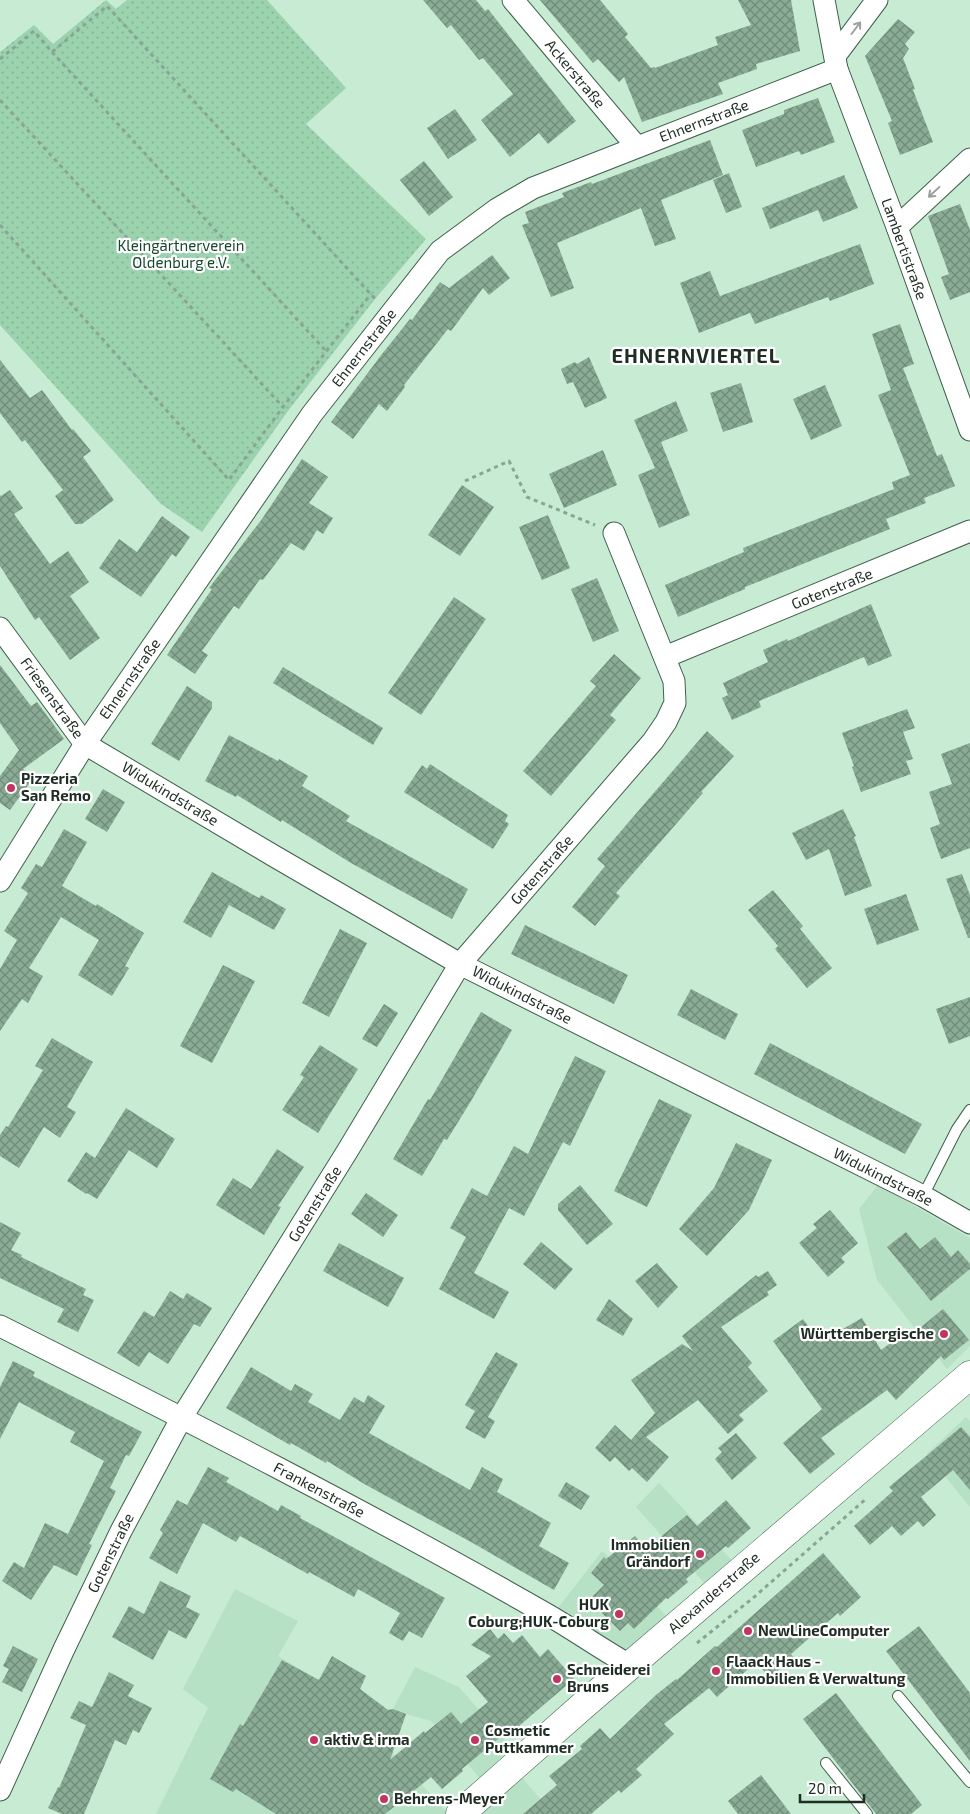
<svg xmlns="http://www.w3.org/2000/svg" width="970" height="1814" viewBox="0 0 970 1814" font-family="'Exo 2',sans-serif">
  <defs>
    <pattern id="garden-dots" width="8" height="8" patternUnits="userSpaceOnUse" patternTransform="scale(1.25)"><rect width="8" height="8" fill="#9bd3af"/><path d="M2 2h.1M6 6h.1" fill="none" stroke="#85b596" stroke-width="1.8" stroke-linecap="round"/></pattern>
    <pattern id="building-cross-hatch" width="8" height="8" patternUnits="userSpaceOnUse" patternTransform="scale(1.25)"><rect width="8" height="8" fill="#8aab95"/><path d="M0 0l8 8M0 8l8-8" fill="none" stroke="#708c79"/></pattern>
  </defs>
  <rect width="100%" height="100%" fill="#c7ebd3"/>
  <g fill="#b7e1c5">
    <polygon points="878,1185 970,1238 970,1346 947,1369 877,1280 859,1209"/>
    <polygon points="966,1417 970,1421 970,1507 927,1454"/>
    <polygon points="659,1483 741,1570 714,1594 636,1507"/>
    <polygon points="602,1551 635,1580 675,1627 631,1666 551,1617"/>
    <polygon points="235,1589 298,1621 278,1656 318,1680 332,1656 366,1676 360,1689 388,1710 393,1709 415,1667 459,1687 522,1760 514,1768 553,1814 460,1814 489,1789 431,1721 406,1714 392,1753 449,1814 156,1814 208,1708 183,1689"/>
  </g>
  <polygon fill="url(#garden-dots)" points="106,0 116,9 127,0 267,0 346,88 306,124 426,239 375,299 288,411 202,532 161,504 0,325 0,52 34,25 53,44"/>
  <g fill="url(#building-cross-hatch)">
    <polygon points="423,0 476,0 485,11 488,9 576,121 548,144 539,133 510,157 481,120 513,94 483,58 479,60 451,25 447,28"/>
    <polygon points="540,0 600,0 628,34 625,37 651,68 655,67 655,68 718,45 715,37 751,25 738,0 791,0 800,51 756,64 757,69 718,83 723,94 642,122 624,77 619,82 598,59 593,63"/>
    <polygon points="898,19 915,32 905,44 909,49 903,58 915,89 913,90 933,142 900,155 888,123 892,121 865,56"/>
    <polygon points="818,98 835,142 801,155 799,151 756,167 742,130 784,114 784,110"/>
    <polygon points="455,109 477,140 448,159 427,128"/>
    <polygon points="710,140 723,175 661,200 676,239 655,246 641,208 557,243 574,288 551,297 522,225 529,223 525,212 564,197 562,193 591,182 592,184"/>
    <polygon points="424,161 453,197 429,216 400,180"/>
    <polygon points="729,173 742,207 726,213 713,180"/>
    <polygon points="844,175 858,208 823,222 818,210 770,229 762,208"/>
    <polygon points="960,204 970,230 970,292 950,300 941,277 949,274 928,216"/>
    <polygon points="860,244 874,284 830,301 828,297 755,324 750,313 699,333 680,283 710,271 720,296"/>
    <polygon points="492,255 510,278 489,295 483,288 451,331 448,329 404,385 405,387 387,411 379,404 353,439 331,422 382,354 410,319 412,320 440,282 449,288"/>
    <polygon points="900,324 914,364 903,368 937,456 942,454 955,486 924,498 926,503 886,519 890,529 745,587 745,589 678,617 665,585 744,552 743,548 894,489 892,482 910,475 878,395 891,390 872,334"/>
    <polygon points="589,357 607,398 585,408 573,382 567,384 561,369 575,362 577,364"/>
    <polygon points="0,360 30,398 42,390 72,430 73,429 91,451 83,457 114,500 82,524 75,524 55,496 63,490 25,440 22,442 0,413"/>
    <polygon points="741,383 753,422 723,432 710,393"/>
    <polygon points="825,385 842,426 811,440 793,399"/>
    <polygon points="676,401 688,431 661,442 690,515 659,528 638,475 655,468 634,420"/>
    <polygon points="603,450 617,485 564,508 549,474"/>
    <polygon points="302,459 328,477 309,503 333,518 323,534 317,530 304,551 291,543 263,580 260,579 239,609 234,606 202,651 208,655 195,674 167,655 212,589 209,588 262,519"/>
    <polygon points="462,485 494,507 460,556 428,535"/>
    <polygon points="10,490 23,508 14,514 50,564 68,551 89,582 70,596 100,638 70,660 39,617 35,620 0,566 0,495 1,496"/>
    <polygon points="548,515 570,568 542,580 519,527"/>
    <polygon points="162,516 190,537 176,557 172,554 141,597 99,568 119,539 137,552"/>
    <polygon points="597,578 619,631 593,642 571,589"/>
    <polygon points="454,597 486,619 421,715 388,693"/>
    <polygon points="871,604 892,656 868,666 864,657 759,701 761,707 732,720 722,698 728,695 723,683 768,662 763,650 787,639 788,641"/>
    <polygon points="614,654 641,678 610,715 616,720 551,796 523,771 596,686 590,681"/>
    <polygon points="0,665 31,706 37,702 64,739 23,769 34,777 10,810 0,803 0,776 19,750 0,723"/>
    <polygon points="283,667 383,728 373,745 273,683"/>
    <polygon points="187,686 212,702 212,708 179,761 151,744"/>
    <polygon points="907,709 915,728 903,732 913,759 906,761 911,774 861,792 852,767 854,766 842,733"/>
    <polygon points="707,731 734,756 701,792 703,793 616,893 620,896 595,926 572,907 605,866 597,859"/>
    <polygon points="229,735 278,761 279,759 308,776 302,786 350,816 346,821 468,889 452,919 351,863 282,820 281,822 237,795 236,797 205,781"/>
    <polygon points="970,743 970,848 941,859 930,828 940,824 929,792 952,784 941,754"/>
    <polygon points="430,764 508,815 505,821 509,824 493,849 404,792 422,765 427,769"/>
    <polygon points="103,789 125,802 107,832 85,819"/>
    <polygon points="843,809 856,836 854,837 872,886 845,896 829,849 806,860 792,833"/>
    <polygon points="64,829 87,842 62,886 96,906 97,904 144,933 125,966 129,968 112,996 78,975 99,940 61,917 29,968 43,976 28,1003 22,999 0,1031 0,969 17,940 4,931 28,893 21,888 36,864 42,867"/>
    <polygon points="212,872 259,898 261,895 286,909 274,930 229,905 211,938 183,922"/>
    <polygon points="962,874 970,895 970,938 968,938 946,879"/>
    <polygon points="773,890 803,926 800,929 832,968 807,988 775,949 778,946 748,910"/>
    <polygon points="906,894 919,930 877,945 864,909"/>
    <polygon points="525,925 628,975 614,1004 511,954"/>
    <polygon points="340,929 367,943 329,1017 302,1003"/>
    <polygon points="223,965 255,981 212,1063 180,1046"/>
    <polygon points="691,989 738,1014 725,1040 677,1015"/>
    <polygon points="970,997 970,1036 949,1044 936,1009"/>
    <polygon points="384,1004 398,1013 377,1047 362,1039"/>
    <polygon points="481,1012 512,1030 471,1101 447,1140 444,1139 422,1176 393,1159 428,1099 430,1100"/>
    <polygon points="52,1038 93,1062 67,1107 76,1112 60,1138 44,1127 19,1168 0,1156 0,1135 6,1126 8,1127 43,1070 35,1066"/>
    <polygon points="770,1043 922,1124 905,1154 754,1074"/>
    <polygon points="320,1045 358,1069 318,1133 282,1110 304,1077 300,1075"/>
    <polygon points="575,1056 606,1071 570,1146 563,1142 524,1216 509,1208 474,1273 509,1292 494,1319 439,1289 466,1237 450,1228 472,1188 487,1196 514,1146 528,1154"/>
    <polygon points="659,1099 692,1115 647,1207 614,1191"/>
    <polygon points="126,1108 175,1139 157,1168 129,1150 97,1199 87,1193 86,1194 67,1181 86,1152 95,1158"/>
    <polygon points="736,1143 772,1160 749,1210 707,1256 679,1229 714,1188"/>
    <polygon points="277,1149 304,1167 278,1206 281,1207 264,1235 216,1205 233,1178 251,1189"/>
    <polygon points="580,1185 613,1224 587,1245 558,1210 558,1204"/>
    <polygon points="366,1193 398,1215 383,1237 351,1214"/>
    <polygon points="830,1210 858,1243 841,1258 845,1262 828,1277 799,1243 817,1228 813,1224"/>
    <polygon points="0,1222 21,1233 11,1250 22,1255 21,1257 86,1289 83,1295 94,1300 78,1332 57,1322 64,1309 0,1278"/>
    <polygon points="906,1232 920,1249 935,1237 951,1257 958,1250 970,1264 970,1269 931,1301 887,1247"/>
    <polygon points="541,1242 573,1269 555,1290 523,1264"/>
    <polygon points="339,1243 404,1278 388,1307 323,1271"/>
    <polygon points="657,1263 678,1287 658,1308 635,1281"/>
    <polygon points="768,1271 777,1285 767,1292 769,1295 721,1327 752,1363 748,1367 768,1391 739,1415 744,1420 728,1434 698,1400 646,1437 669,1457 647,1482 632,1468 629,1471 615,1457 610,1462 595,1448 615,1425 631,1440 655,1413 631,1380 682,1344 693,1351 682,1336 756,1275 758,1277"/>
    <polygon points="170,1291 183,1299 187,1293 212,1308 200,1327 194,1324 168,1364 149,1352 139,1367 117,1353 144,1311 154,1317"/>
    <polygon points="609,1299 633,1319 623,1336 596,1320"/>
    <polygon points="943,1309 969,1340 944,1360 941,1356 896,1400 887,1390 821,1438 835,1454 810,1474 783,1443 822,1409 773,1341 803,1319 820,1342 862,1318 881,1350 900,1336 904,1341"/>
    <polygon points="496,1352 518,1364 488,1417 495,1421 485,1439 465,1428 475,1411 465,1405"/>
    <polygon points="13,1361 35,1372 33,1376 142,1432 129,1456 126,1455 110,1488 116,1491 89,1544 92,1545 77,1576 54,1565 31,1600 2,1581 14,1562 24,1568 45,1523 68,1534 104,1461 70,1442 75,1432 19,1402 0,1439 0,1387"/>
    <polygon points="251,1367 291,1391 295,1384 313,1394 308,1402 340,1420 354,1397 364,1403 368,1395 385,1406 369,1433 470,1490 482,1467 503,1479 497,1492 551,1523 539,1546 569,1563 554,1590 471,1542 366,1485 327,1461 326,1463 291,1443 290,1445 226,1408"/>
    <polygon points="961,1427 970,1437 970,1490 953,1470 921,1497 936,1515 923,1527 918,1521 901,1536 892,1526 870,1545 854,1526 893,1491 889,1487"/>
    <polygon points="736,1433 757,1458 732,1480 715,1459 722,1452 718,1448"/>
    <polygon points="208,1467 229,1478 226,1482 278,1511 281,1505 301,1516 300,1518 445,1598 422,1638 409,1631 403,1641 389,1633 400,1613 358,1589 354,1597 309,1572 308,1574 240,1536 236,1542 203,1523 177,1574 149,1558 163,1533 160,1530 177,1500 187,1505"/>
    <polygon points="566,1482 590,1496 581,1510 558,1496"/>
    <polygon points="726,1500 751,1528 728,1548 726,1546 686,1579 688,1582 668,1599 666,1598 634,1629 628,1623 620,1631 589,1600 604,1585 591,1573 604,1557 606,1559 635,1536 646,1549 687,1515 697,1526"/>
    <polygon points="823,1553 861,1597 840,1616 838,1613 791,1654 793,1657 770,1678 756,1662 717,1697 709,1688 664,1724 674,1734 636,1769 642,1775 621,1793 619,1790 591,1814 523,1814 557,1785 549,1776 582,1749 580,1746 600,1728 610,1739 657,1694 676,1679 677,1680 715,1646 717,1647"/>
    <polygon points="160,1581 191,1596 186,1607 200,1614 186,1639 169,1630 153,1660 112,1637 129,1606 144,1614"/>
    <polygon points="919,1626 970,1693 970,1761 886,1651"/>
    <polygon points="490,1629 498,1639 504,1633 513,1643 522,1635 540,1657 548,1649 574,1679 512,1732 510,1729 462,1769 463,1771 442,1789 431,1777 385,1814 276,1814 236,1789 233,1792 210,1779 240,1724 243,1726 282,1660 319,1680 332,1656 366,1676 360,1689 388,1710 393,1709 406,1714 390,1760 424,1731 425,1733 451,1712 461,1724 488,1702 466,1676 491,1656 471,1645"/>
    <polygon points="13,1646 38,1659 22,1692 2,1682 9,1669 3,1666"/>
    <polygon points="109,1672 134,1685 128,1696 152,1708 139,1733 133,1730 126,1745 115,1740 84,1814 62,1814 48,1808 58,1787 59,1788 86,1725 70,1718 79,1701 92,1707"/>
    <polygon points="836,1693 922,1805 911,1814 876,1814 803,1719"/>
    <polygon points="761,1775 791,1814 738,1814 728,1801"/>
  </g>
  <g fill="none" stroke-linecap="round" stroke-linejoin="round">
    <defs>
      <g id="lane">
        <polyline points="923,1196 957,1129 970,1110"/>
        <polyline points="898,1696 970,1782"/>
        <polyline points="826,1763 867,1814"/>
      </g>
      <g id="street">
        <polyline points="513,0 637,147"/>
        <polyline points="824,0 837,69 897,227 970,430"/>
        <polyline points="835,56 877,0"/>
        <polyline points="897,227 970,159"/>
        <polyline points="0,628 85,744 274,856 460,964 923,1196 970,1223"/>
        <polyline points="665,657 970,531"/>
        <polyline points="0,881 85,744 312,414 440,251 497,209 533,188 837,69"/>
        <path d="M0,1326C185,1419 370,1513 550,1616C577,1632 603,1650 631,1666"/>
        <polyline points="0,1790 64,1649 121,1531 182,1417 348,1150 460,964 653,741 666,722 675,703 674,681 614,533"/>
      </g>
      <polyline id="secondary" points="460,1814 586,1703 970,1375"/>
    </defs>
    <use href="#lane" stroke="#41604c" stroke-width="12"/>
    <use href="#street" stroke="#41604c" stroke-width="23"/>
    <use href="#secondary" stroke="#41604c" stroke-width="29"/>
    <g stroke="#89a593" stroke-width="3" stroke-dasharray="4 4" stroke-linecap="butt">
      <polyline points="52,52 326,351"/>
      <polyline points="0,59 34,31 52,52 107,6 377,301"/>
      <polyline points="0,100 283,407"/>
      <polyline points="0,225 229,480 283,407 371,294"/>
      <polyline points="465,481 509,461 527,497 595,525"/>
      <polyline points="697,1643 753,1598 867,1498"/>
    </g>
    <use href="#lane" stroke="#fff" stroke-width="10"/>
    <use href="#street" stroke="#fff" stroke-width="21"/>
    <use href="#secondary" stroke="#fff" stroke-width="28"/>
  </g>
  <defs><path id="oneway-shaft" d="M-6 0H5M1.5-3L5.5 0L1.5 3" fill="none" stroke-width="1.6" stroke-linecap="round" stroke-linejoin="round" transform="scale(1.25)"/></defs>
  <g stroke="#9aa09c">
    <use href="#oneway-shaft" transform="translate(856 28) rotate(-53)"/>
    <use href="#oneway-shaft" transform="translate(934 192) rotate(137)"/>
  </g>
  <g fill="#c23462" stroke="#fff" stroke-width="2">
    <circle cx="11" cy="788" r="5"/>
    <circle cx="944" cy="1334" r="5"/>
    <circle cx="700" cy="1554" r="5"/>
    <circle cx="619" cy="1614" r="5"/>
    <circle cx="748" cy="1631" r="5"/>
    <circle cx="716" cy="1671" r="5"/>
    <circle cx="557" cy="1679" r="5"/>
    <circle cx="314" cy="1740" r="5"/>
    <circle cx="475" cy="1740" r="5"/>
    <circle cx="384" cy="1799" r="5"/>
  </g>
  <g text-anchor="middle" stroke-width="4.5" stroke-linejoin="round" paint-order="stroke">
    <g font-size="15" fill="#1f2d24" stroke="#fff">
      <text transform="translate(575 74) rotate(50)" y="5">Ackerstraße</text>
      <text transform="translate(704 121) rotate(-21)" y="5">Ehnernstraße</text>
      <text transform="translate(904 249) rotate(70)" y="5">Lambertistraße</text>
      <text transform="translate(364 348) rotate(-52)" y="5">Ehnernstraße</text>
      <text transform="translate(832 589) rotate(-22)" y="5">Gotenstraße</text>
      <text transform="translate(130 679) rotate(-55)" y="5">Ehnernstraße</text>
      <text transform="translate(52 698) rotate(54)" y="5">Friesenstraße</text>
      <text transform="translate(170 794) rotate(31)" y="5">Widukindstraße</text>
      <text transform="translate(542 870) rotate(-49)" y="5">Gotenstraße</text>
      <text transform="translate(522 995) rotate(27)" y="5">Widukindstraße</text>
      <text transform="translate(883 1177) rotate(27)" y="5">Widukindstraße</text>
      <text transform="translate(315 1204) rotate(-58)" y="5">Gotenstraße</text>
      <text transform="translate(319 1490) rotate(28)" y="5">Frankenstraße</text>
      <text transform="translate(111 1553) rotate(-64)" y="5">Gotenstraße</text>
      <text transform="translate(714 1593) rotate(-41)" y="5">Alexanderstraße</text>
    </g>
    <g font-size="15" fill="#17472d" stroke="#fff">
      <text x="181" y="251">Kleingärtnerverein<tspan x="181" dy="17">Oldenburg e.V.</tspan></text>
    </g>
    <g font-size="15" font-weight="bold" fill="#1f2d24" stroke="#fff" text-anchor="start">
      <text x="21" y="784">Pizzeria<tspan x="21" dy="17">San Remo</tspan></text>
      <text x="934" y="1339" text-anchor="end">Württembergische</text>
      <text x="690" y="1550" text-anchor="end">Immobilien<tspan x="690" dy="17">Grändorf</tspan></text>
      <text x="609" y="1610" text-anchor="end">HUK<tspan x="609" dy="17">Coburg;HUK-Coburg</tspan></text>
      <text x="758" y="1636">NewLineComputer</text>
      <text x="726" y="1667">Flaack Haus -<tspan x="726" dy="17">Immobilien &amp; Verwaltung</tspan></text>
      <text x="567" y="1675">Schneiderei<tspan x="567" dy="17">Bruns</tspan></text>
      <text x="485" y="1736">Cosmetic<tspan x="485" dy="17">Puttkammer</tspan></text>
      <text x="324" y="1745">aktiv &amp; irma</text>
      <text x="394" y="1804">Behrens-Meyer</text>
    </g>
    <g font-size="20" font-weight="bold" letter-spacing="1" fill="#1f2d24" stroke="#fff">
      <text x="696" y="363">EHNERNVIERTEL</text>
    </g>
  </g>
  <path d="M800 1794v8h64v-8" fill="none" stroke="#1f2d24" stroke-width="2.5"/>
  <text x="808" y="1794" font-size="15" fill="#1f2d24" stroke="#ffffff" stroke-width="4" paint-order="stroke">20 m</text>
</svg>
